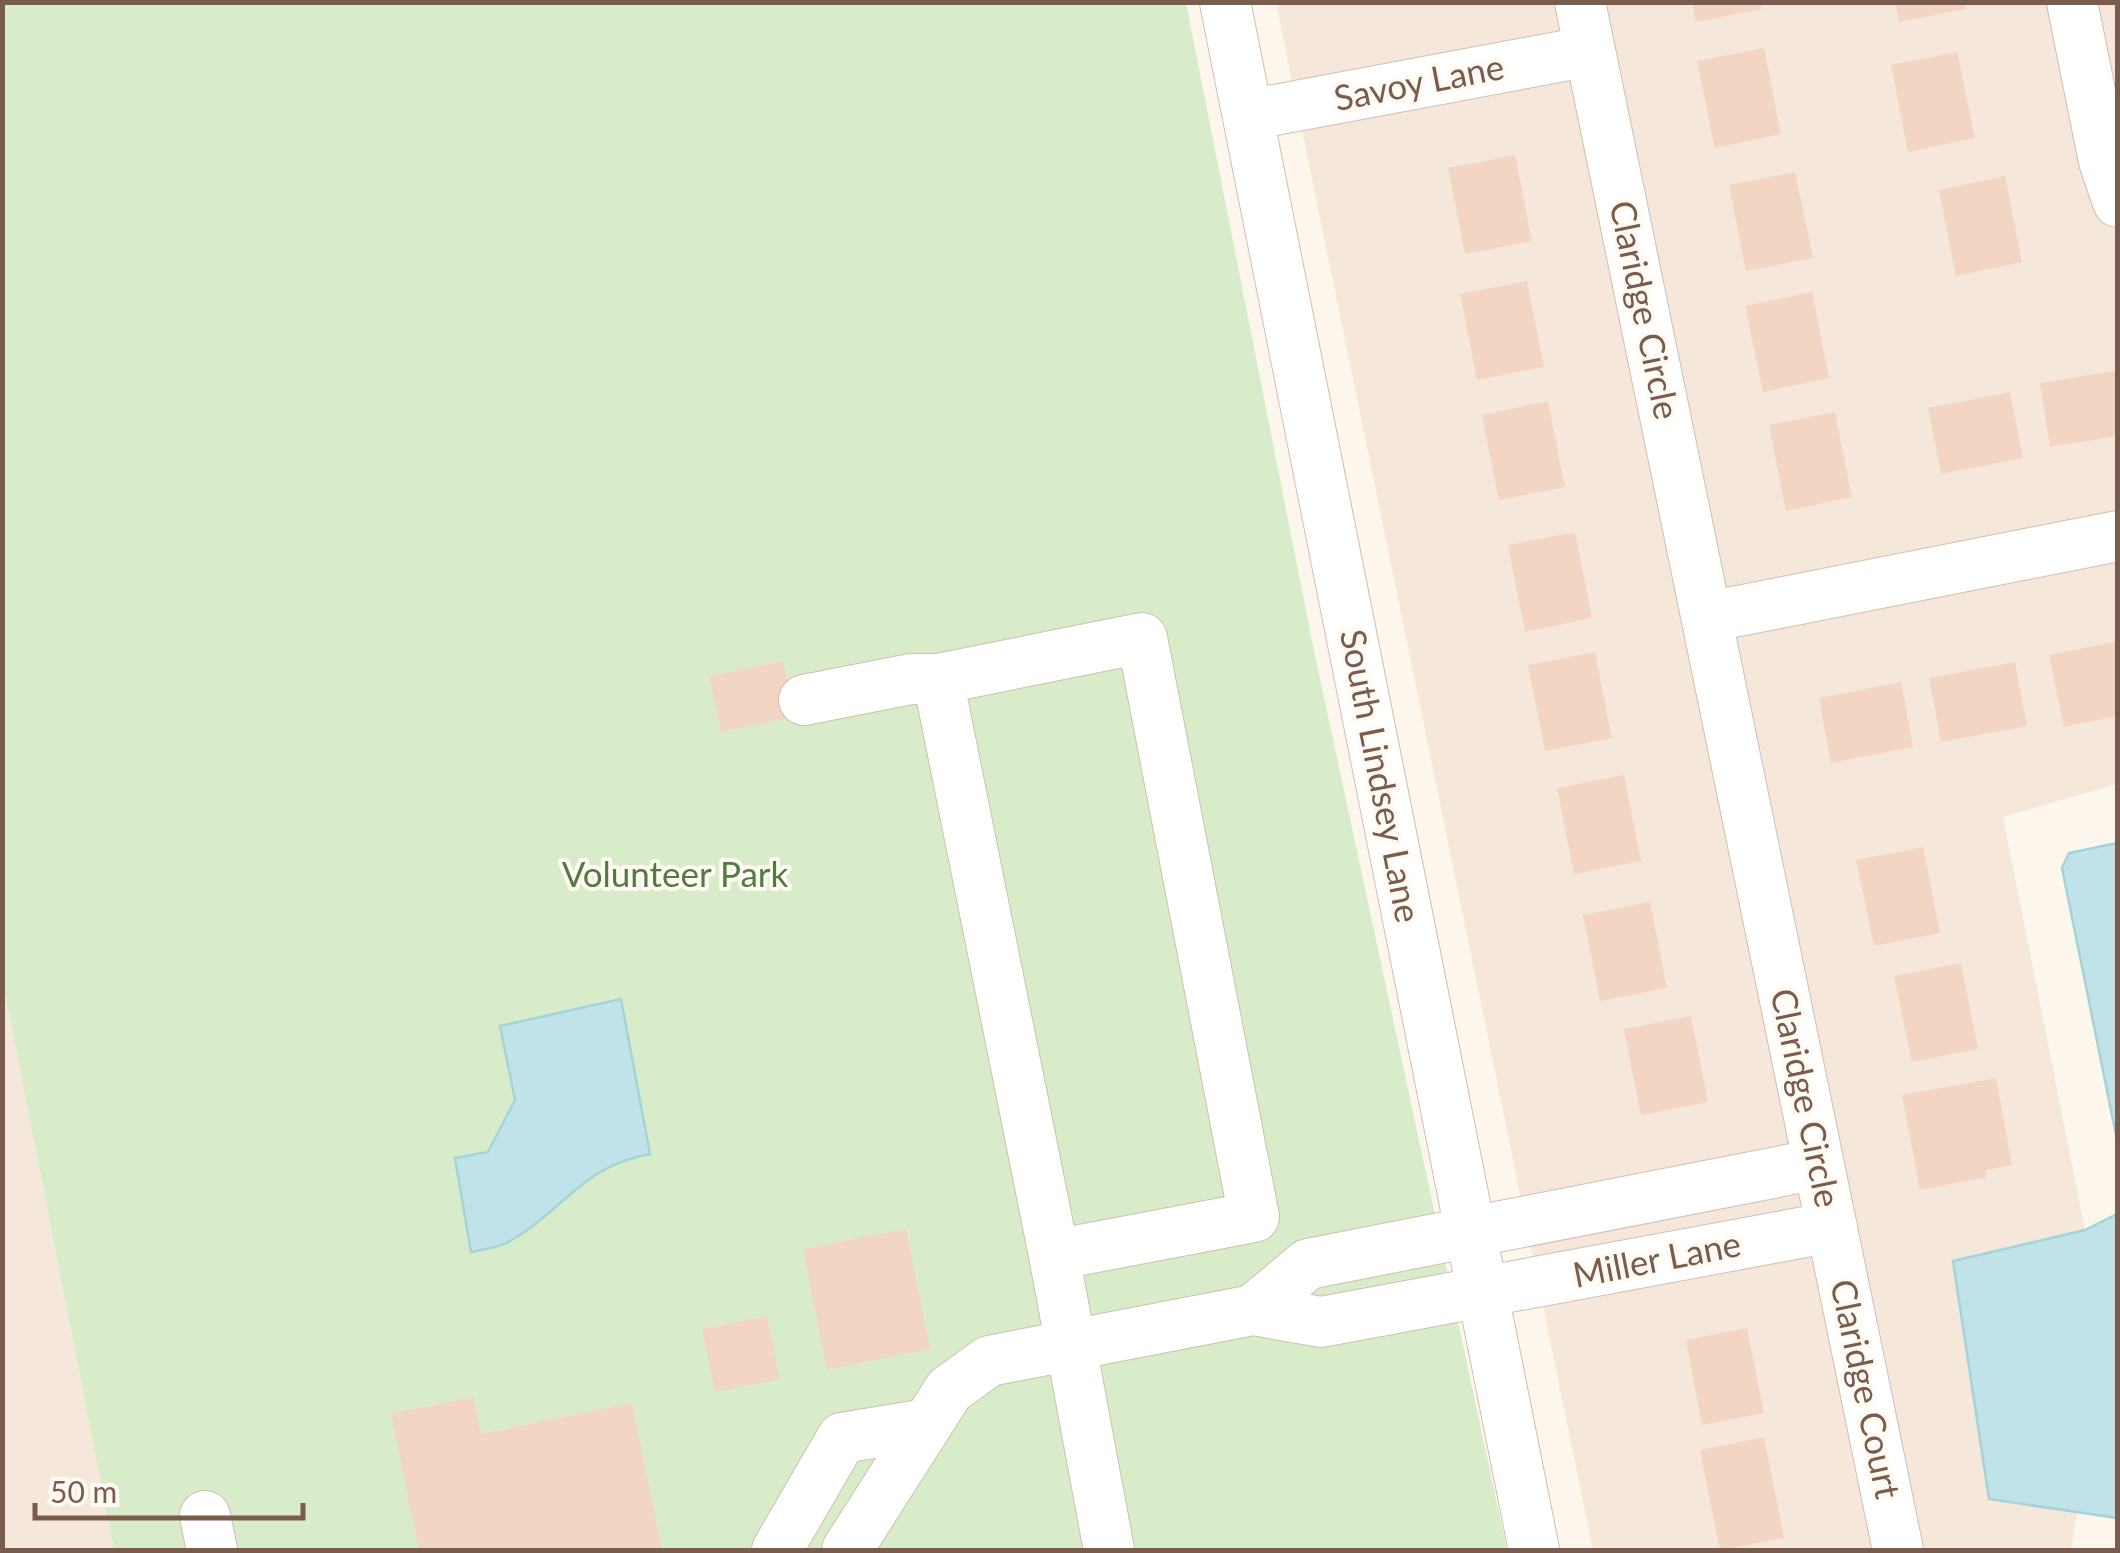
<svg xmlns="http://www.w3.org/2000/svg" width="2120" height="1553" viewBox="0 0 2120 1553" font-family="Lato,sans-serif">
  <rect width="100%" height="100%" fill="#fdf6ec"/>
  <g fill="#f5e8da">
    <polygon points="1276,3 2117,3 2117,784 2003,817 2085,1230 1954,1260 1989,1499 2077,1512 2071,1550 1593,1550"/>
    <polygon points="3,983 114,1550 3,1550"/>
  </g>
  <polygon fill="#d8ecc9" points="2,3 1186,3 1313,646 1507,1550 114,1550 3,983"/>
  <g fill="#bfe3e8" stroke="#a5d3da" stroke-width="2.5">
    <polygon points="2117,843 2118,843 2117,1140 2062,868 2069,853"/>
    <path d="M621,999L650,1154C582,1166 564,1210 510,1241C499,1248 484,1249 471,1252L455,1158L488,1152L515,1100L500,1026Z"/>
    <polygon points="2117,1214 2117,1518 1989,1499 1953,1261 2085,1230"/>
  </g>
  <g fill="#f3d5c3">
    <polygon points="1692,2 1761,2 1762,9 1696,22"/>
    <polygon points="1895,2 1965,2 1966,9 1899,22"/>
    <polygon points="1764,48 1781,134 1715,148 1697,61"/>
    <polygon points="1957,52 1975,138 1908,152 1891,65"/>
    <polygon points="1515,155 1532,241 1465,254 1448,168"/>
    <polygon points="1795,172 1813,258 1746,271 1729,185"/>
    <polygon points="2005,176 2022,262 1956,276 1939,190"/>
    <polygon points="1527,281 1544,367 1477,380 1460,294"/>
    <polygon points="1812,292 1829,378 1763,392 1745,306"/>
    <polygon points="2118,370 2118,436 2050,447 2040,383"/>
    <polygon points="2010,392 2023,458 1941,474 1928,408"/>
    <polygon points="1548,401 1565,487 1499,500 1482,415"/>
    <polygon points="1835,412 1852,497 1786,511 1769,425"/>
    <polygon points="1575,532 1592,618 1525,632 1508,545"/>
    <polygon points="2118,641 2118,716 2064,727 2049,655"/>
    <polygon points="1595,652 1612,738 1545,751 1528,665"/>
    <polygon points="783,661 795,717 721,732 709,676"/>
    <polygon points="2015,662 2027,726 1941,742 1929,678"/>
    <polygon points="1901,682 1913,747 1831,763 1819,698"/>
    <polygon points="1624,775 1641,861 1574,874 1557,788"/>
    <polygon points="1923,847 1940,933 1874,946 1856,860"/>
    <polygon points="1650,902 1667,988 1600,1001 1583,915"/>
    <polygon points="1961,963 1978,1049 1912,1062 1894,976"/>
    <polygon points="1691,1016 1708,1102 1641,1115 1624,1029"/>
    <polygon points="1996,1078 2012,1165 1986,1170 1987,1177 1920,1190 1902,1095"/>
    <polygon points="906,1229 930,1349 827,1370 803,1249"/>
    <polygon points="767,1316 780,1379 715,1392 702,1329"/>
    <polygon points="1747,1328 1764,1413 1702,1425 1686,1340"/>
    <polygon points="473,1397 481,1434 632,1403 662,1550 419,1550 391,1414"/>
    <polygon points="1764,1437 1784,1538 1720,1550 1700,1450"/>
  </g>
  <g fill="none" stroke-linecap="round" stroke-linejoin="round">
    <defs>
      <g id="minor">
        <polyline points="1225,2 1534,1550"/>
        <polyline points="1580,2 1898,1550"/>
        <polyline points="2072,2 2104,161 2118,202"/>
        <polyline points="1248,115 1590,51"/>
        <polyline points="1708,617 2118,536"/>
        <polyline points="804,700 911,679 938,679"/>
        <polyline points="1054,1255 1254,1217 1142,638 938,679 1054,1255 1109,1550"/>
        <polyline points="1253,1310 1308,1264 1818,1164"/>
        <polyline points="205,1516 212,1550"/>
        <polyline points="777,1550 842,1438 927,1424"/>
        <polyline points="847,1550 949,1390 989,1361 1253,1310 1321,1322 1832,1227"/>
      </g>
    </defs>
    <use href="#minor" stroke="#d1beb0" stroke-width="52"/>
    <use href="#minor" stroke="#fff" stroke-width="50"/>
  </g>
  <g text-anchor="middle" stroke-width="8" stroke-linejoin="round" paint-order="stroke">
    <g font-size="35" fill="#7a5c4d" stroke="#fffaf3">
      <text transform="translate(1419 83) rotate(-11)" y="12">Savoy Lane</text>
      <text transform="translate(1644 310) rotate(78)" y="12">Claridge Circle</text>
      <text transform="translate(1380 776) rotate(79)" y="12">South Lindsey Lane</text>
      <text transform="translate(1805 1098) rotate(78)" y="12">Claridge Circle</text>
      <text transform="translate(1657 1260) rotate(-11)" y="12">Miller Lane</text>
      <text transform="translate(1865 1389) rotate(78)" y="12">Claridge Court</text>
    </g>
    <g font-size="35" fill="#537a41" stroke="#fffaf3">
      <text x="675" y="887">Volunteer Park</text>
    </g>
  </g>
  <rect width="2120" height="1553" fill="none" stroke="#7a5c4d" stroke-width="10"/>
  <path d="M35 1503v15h268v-15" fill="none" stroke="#7a5c4d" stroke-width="5"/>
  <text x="50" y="1503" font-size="30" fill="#7a5c4d" stroke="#fffaf3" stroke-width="8" paint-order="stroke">50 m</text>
</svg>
